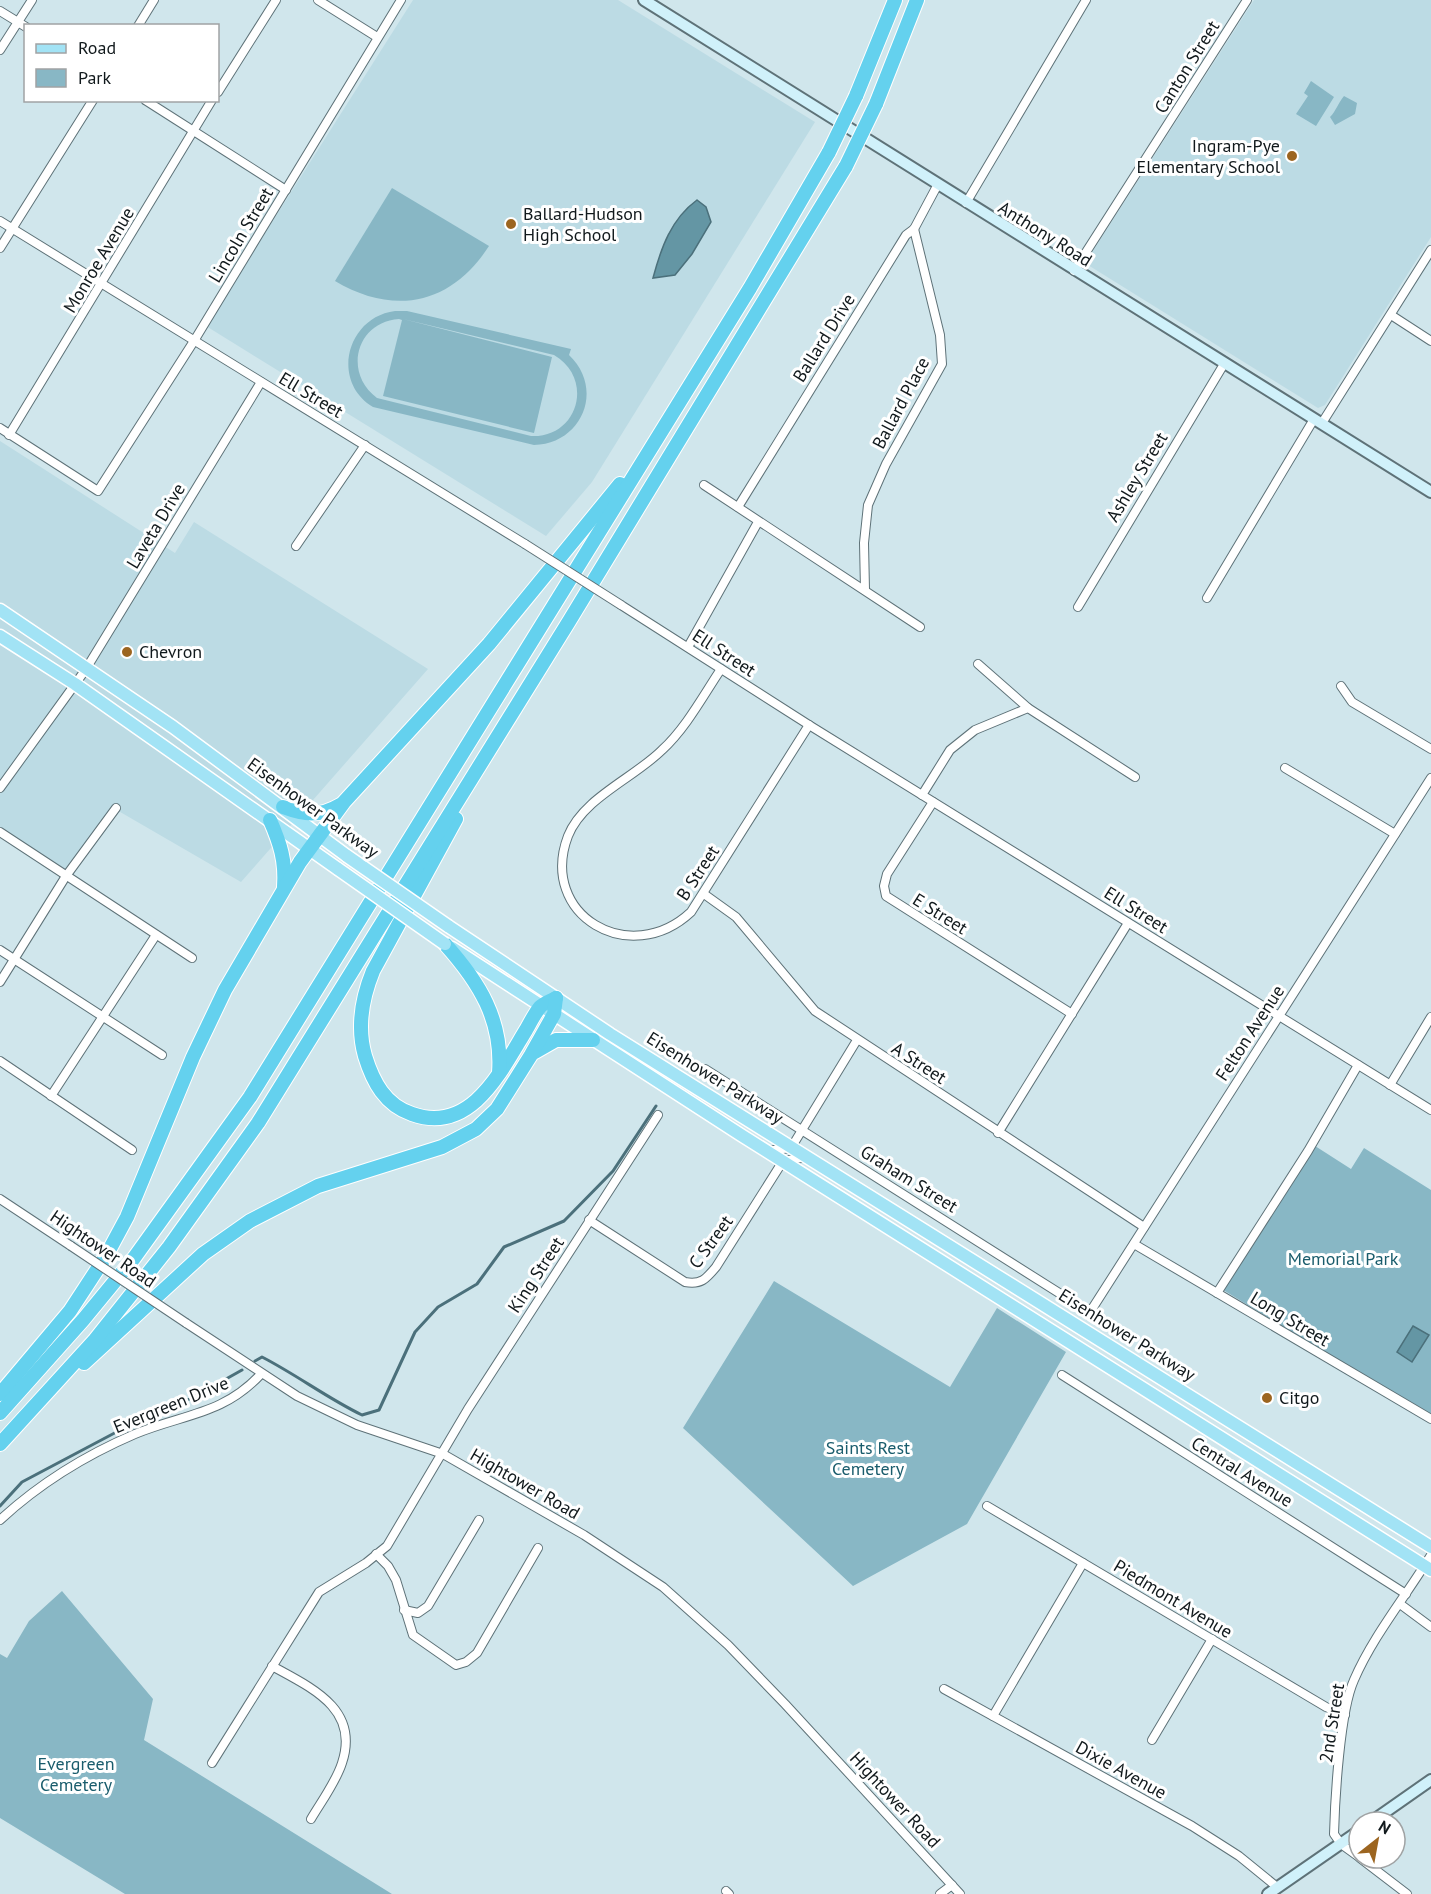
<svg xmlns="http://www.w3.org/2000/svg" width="1431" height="1894" viewBox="0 0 1431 1894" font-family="'PT Sans',sans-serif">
  <rect width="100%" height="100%" fill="#d0e6ec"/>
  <g fill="#bcdbe4">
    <polygon points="413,0 618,0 815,122 592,482 546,536 206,326"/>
    <polygon points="1254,0 1431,0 1431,237 1325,405 1318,408 1088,265 1089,257"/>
    <polygon points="0,441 175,553 194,522 428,669 241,882 115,809 69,882 0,831"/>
  </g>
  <g fill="#88b7c5" fill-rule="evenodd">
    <polygon points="1311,81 1334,97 1316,126 1296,114 1308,96 1304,93"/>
    <path d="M1344,96L1357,103L1355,114L1335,125L1330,117C1336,111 1338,103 1344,96Z"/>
    <path d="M392,188L489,246C451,305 394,316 335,281Z"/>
    <path d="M395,311H407L571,349L569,355C605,389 582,444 534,445L373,407C330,381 347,317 395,311ZM399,319L402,320L383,396L534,433L552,357L403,319L554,355C595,379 578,438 531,436L377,398C343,373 356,322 399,319Z"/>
    <polygon points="1312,1144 1351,1169 1364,1148 1431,1190 1431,1418 1220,1288"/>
    <polygon points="774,1281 950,1387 997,1308 1066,1352 967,1524 853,1586 683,1428"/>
    <polygon points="62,1591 153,1699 144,1740 392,1894 125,1894 0,1818 0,1654 7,1658 29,1621"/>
  </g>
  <g fill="#6496a4" stroke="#4b707b" stroke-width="1.5">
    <path d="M697,200L706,207L711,222L692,254L675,275L653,278C661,248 671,219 697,200Z"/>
    <polygon points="1413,1326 1429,1335 1412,1362 1397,1352"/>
  </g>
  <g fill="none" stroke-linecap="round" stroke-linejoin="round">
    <g stroke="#4b707b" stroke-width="3">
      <path d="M255,1361L262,1357C297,1375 327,1398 362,1415L379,1410L415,1332L438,1307L477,1284L504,1247L564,1221L613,1171L656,1106"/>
      <polyline points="0,1506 22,1482 124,1428 194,1397 242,1370"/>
    </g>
    <defs>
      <g id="street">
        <polyline points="318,0 377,37"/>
        <polyline points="0,11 26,27"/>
        <polyline points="138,26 154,0"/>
        <polyline points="0,50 32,0"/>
        <polyline points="218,92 276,0"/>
        <polyline points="145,100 286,190"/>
        <polyline points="966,203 1086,0"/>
        <polyline points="0,221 525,544"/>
        <polyline points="0,248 93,100"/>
        <polyline points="1074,271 1247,0"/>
        <polyline points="1391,315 1431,341"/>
        <polyline points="1322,423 1431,250"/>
        <polyline points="0,428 98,491 194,341 401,0"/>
        <polyline points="9,435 212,100"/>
        <polyline points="704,485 920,627"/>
        <polyline points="738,507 906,235 914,229 937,186"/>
        <polyline points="296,546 365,445"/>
        <polyline points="865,590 864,543 868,505 886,464 942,364 940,335 914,229"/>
        <polyline points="1207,598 1314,419"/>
        <polyline points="621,605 809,725 1431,1110"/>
        <polyline points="1078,607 1224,364"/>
        <polyline points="688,647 758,522"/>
        <polyline points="978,664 1028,708"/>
        <path d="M721,669C703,696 686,728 662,750C634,778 583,798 568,836C538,915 630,969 691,912L809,725"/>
        <polyline points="1341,686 1352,702 1431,749"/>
        <polyline points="1285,768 1395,834"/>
        <polyline points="0,788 86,669 261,382"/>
        <polyline points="922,795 950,750 975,730 1028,708 1135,777"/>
        <polyline points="933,802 887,874 884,886 886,896 1072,1014"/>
        <polyline points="0,832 192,958"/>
        <polyline points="704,894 736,917 815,1011 1144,1227"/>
        <polyline points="0,950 162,1055"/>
        <polyline points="0,982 66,876 116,808"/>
        <polyline points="0,1061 132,1150"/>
        <polyline points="705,1069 1086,1310 1092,1309 1431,778"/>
        <polyline points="1390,1085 1431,1017"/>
        <polyline points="51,1096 156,935"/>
        <polyline points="998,1133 1128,923"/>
        <polyline points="766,1151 791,1148 857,1040"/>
        <polyline points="0,1199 71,1246"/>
        <path d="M589,1220L685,1282C701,1285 706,1279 716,1267L783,1161L807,1157"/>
        <polyline points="1134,1244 1431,1419"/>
        <polyline points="1217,1293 1308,1151 1358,1065"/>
        <polyline points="186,1323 297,1396 357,1425 443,1454 584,1535 663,1587 728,1645 785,1704 960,1894"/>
        <polyline points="1062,1375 1406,1594"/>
        <polyline points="987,1506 1326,1707 1345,1715"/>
        <path d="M0,1520C39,1484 86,1455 135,1434C183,1414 223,1415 261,1374"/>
        <polyline points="376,1554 388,1566 396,1580 413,1635 456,1665 466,1662 477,1653 538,1548"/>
        <polyline points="1400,1604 1431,1627"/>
        <polyline points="404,1610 418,1613 428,1606 479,1520"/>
        <path d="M272,1666C312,1688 360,1709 342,1763C336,1782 321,1802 311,1819"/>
        <polyline points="944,1689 1192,1826 1239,1856 1277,1887"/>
        <polyline points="993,1716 1083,1563"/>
        <polyline points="1152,1740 1212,1639"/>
        <polyline points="212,1763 319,1592 366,1563 387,1546 468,1409 658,1115"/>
        <path d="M1359,1857L1341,1844L1334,1834C1335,1798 1340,1711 1354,1680C1373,1636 1406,1596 1431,1555"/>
        <polyline points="1360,1858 1407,1894"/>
        <polyline points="726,1891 729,1894"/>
        <polyline points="940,1894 952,1885"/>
      </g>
      <g id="secondary">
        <polyline points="644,0 1431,492"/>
        <polyline points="1371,1822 1431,1780"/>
        <polyline points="1268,1894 1359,1831"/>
      </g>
      <g id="primary">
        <polyline points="0,610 173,727 347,856"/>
        <polyline points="0,636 75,684 338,869"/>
        <polyline points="448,926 610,1034 1431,1547"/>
        <polyline points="452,948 741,1135 1431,1570"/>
      </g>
      <g id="highway">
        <polyline points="856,96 895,0"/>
        <polyline points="876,104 917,0"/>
        <path d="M283,807C304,815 320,817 340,805"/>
        <path d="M456,819L373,971C362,998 357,1028 365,1056C373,1082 385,1105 412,1114C471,1135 501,1071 526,1030C530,1023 535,1013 540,1007C544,1003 552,1000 556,998"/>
        <path d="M270,820C280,843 286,861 284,887"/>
        <path d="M445,944C479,982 503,1020 499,1073"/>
        <polyline points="535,1052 556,1040 593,1040"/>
        <polyline points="84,1363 203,1254 250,1221 318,1186 442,1147 476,1129 497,1109 531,1055 554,1014 556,998"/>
        <polyline points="0,1394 70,1311 106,1256 127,1217 193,1057 225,990 300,862 344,802 489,644 620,484"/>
        <polyline points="0,1413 83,1320 134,1258 250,1097 750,288 829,152"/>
        <polyline points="0,1444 94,1341 169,1247 258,1123 568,623 846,166"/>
      </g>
    </defs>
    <use href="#street" stroke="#5e7278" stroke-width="10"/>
    <use href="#secondary" stroke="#5e7278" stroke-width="14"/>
    <use href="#primary" stroke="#fff" stroke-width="15"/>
    <use href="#highway" stroke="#fff" stroke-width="16"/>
    <use href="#street" stroke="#fff" stroke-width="8"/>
    <use href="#secondary" stroke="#d0f1fa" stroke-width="10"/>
    <use href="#primary" stroke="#a2e3f5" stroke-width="12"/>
    <use href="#highway" stroke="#64d1ee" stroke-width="14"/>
    <defs>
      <g id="street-bridge">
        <polyline points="525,544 621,605"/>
        <polyline points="71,1246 186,1323"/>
      </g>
      <g id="primary-bridge">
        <polyline points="347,856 448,926"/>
        <polyline points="338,869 445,944"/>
      </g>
      <g id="highway-bridge">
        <polyline points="829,152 856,96"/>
        <polyline points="846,166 876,104"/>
      </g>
    </defs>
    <use href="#street-bridge" stroke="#5e7278" stroke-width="10" stroke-linecap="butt"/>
    <use href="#primary-bridge" stroke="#fff" stroke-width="15" stroke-linecap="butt"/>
    <use href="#highway-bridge" stroke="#fff" stroke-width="16" stroke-linecap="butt"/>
    <use href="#street-bridge" stroke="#fff" stroke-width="8"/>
    <use href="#primary-bridge" stroke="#a2e3f5" stroke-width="12"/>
    <use href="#highway-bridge" stroke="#64d1ee" stroke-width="14"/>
  </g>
  <g fill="#9c6520" stroke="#fff" stroke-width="2">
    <circle cx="1292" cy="156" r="6"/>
    <circle cx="511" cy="224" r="6"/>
    <circle cx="127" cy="652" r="6"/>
    <circle cx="1267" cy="1398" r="6"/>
  </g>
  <g text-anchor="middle" stroke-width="6" stroke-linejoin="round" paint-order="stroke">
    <g font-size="18" fill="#11191c" stroke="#fff">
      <text transform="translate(1187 67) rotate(-58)" y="6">Canton Street</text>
      <text transform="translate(1045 234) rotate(32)" y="6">Anthony Road</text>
      <text transform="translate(241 235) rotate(-59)" y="6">Lincoln Street</text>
      <text transform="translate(99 260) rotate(-59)" y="6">Monroe Avenue</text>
      <text transform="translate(824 338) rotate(-58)" y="6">Ballard Drive</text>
      <text transform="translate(311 395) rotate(31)" y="6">Ell Street</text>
      <text transform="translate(901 403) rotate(-62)" y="6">Ballard Place</text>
      <text transform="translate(1137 477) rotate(-59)" y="6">Ashley Street</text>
      <text transform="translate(156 526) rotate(-59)" y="6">Laveta Drive</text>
      <text transform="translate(724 653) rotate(33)" y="6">Ell Street</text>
      <text transform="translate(313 808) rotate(36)" y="6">Eisenhower Parkway</text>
      <text transform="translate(698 873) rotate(-57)" y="6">B Street</text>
      <text transform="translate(1136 910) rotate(32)" y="6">Ell Street</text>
      <text transform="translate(940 914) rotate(32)" y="6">E Street</text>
      <text transform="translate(1250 1033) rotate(-57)" y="6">Felton Avenue</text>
      <text transform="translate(919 1063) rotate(33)" y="6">A Street</text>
      <text transform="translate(715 1078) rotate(32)" y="6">Eisenhower Parkway</text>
      <text transform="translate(909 1179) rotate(32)" y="6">Graham Street</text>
      <text transform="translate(711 1242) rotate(-54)" y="6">C Street</text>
      <text transform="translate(103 1249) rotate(34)" y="6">Hightower Road</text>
      <text transform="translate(536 1275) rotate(-57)" y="6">King Street</text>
      <text transform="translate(1290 1319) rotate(31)" y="6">Long Street</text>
      <text transform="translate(1127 1335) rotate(32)" y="6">Eisenhower Parkway</text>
      <text transform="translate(171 1405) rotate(-22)" y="6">Evergreen Drive</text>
      <text transform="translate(1242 1472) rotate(32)" y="6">Central Avenue</text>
      <text transform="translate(525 1484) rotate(30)" y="6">Hightower Road</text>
      <text transform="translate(1173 1599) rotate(31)" y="6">Piedmont Avenue</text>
      <text transform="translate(1332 1723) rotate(-81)" y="6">2nd Street</text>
      <text transform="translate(1121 1770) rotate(29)" y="6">Dixie Avenue</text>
      <text transform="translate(895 1800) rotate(47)" y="6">Hightower Road</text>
    </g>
    <g font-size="18" fill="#11191c" stroke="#fff" text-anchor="start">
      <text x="1280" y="152" text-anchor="end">Ingram-Pye<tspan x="1280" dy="21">Elementary School</tspan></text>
      <text x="523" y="220">Ballard-Hudson<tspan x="523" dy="21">High School</tspan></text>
      <text x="139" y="658">Chevron</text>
      <text x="1279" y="1404">Citgo</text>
    </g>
    <g font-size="18" fill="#195c6c" stroke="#fff">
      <text x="1343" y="1265">Memorial Park</text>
      <text x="868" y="1454">Saints Rest<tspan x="868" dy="21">Cemetery</tspan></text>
      <text x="76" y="1770">Evergreen<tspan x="76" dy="21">Cemetery</tspan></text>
    </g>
  </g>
  <rect x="24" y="24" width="195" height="78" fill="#ffffff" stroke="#a0a3a4" stroke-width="1.5"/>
  <rect x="36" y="44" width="30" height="9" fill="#a2e3f5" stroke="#a0a3a4" stroke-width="1.5"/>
  <text x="78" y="54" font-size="18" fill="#11191c">Road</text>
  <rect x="36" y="69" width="30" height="18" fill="#88b7c5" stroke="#a0a3a4" stroke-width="1.5"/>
  <text x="78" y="84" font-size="18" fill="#11191c">Park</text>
  <g transform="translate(1377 1840) rotate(31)"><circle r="28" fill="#ffffff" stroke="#a0a3a4" stroke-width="1.5"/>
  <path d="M0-4.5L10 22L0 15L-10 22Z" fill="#9c6520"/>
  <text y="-9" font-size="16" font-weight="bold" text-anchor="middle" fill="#11191c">N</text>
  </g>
</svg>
